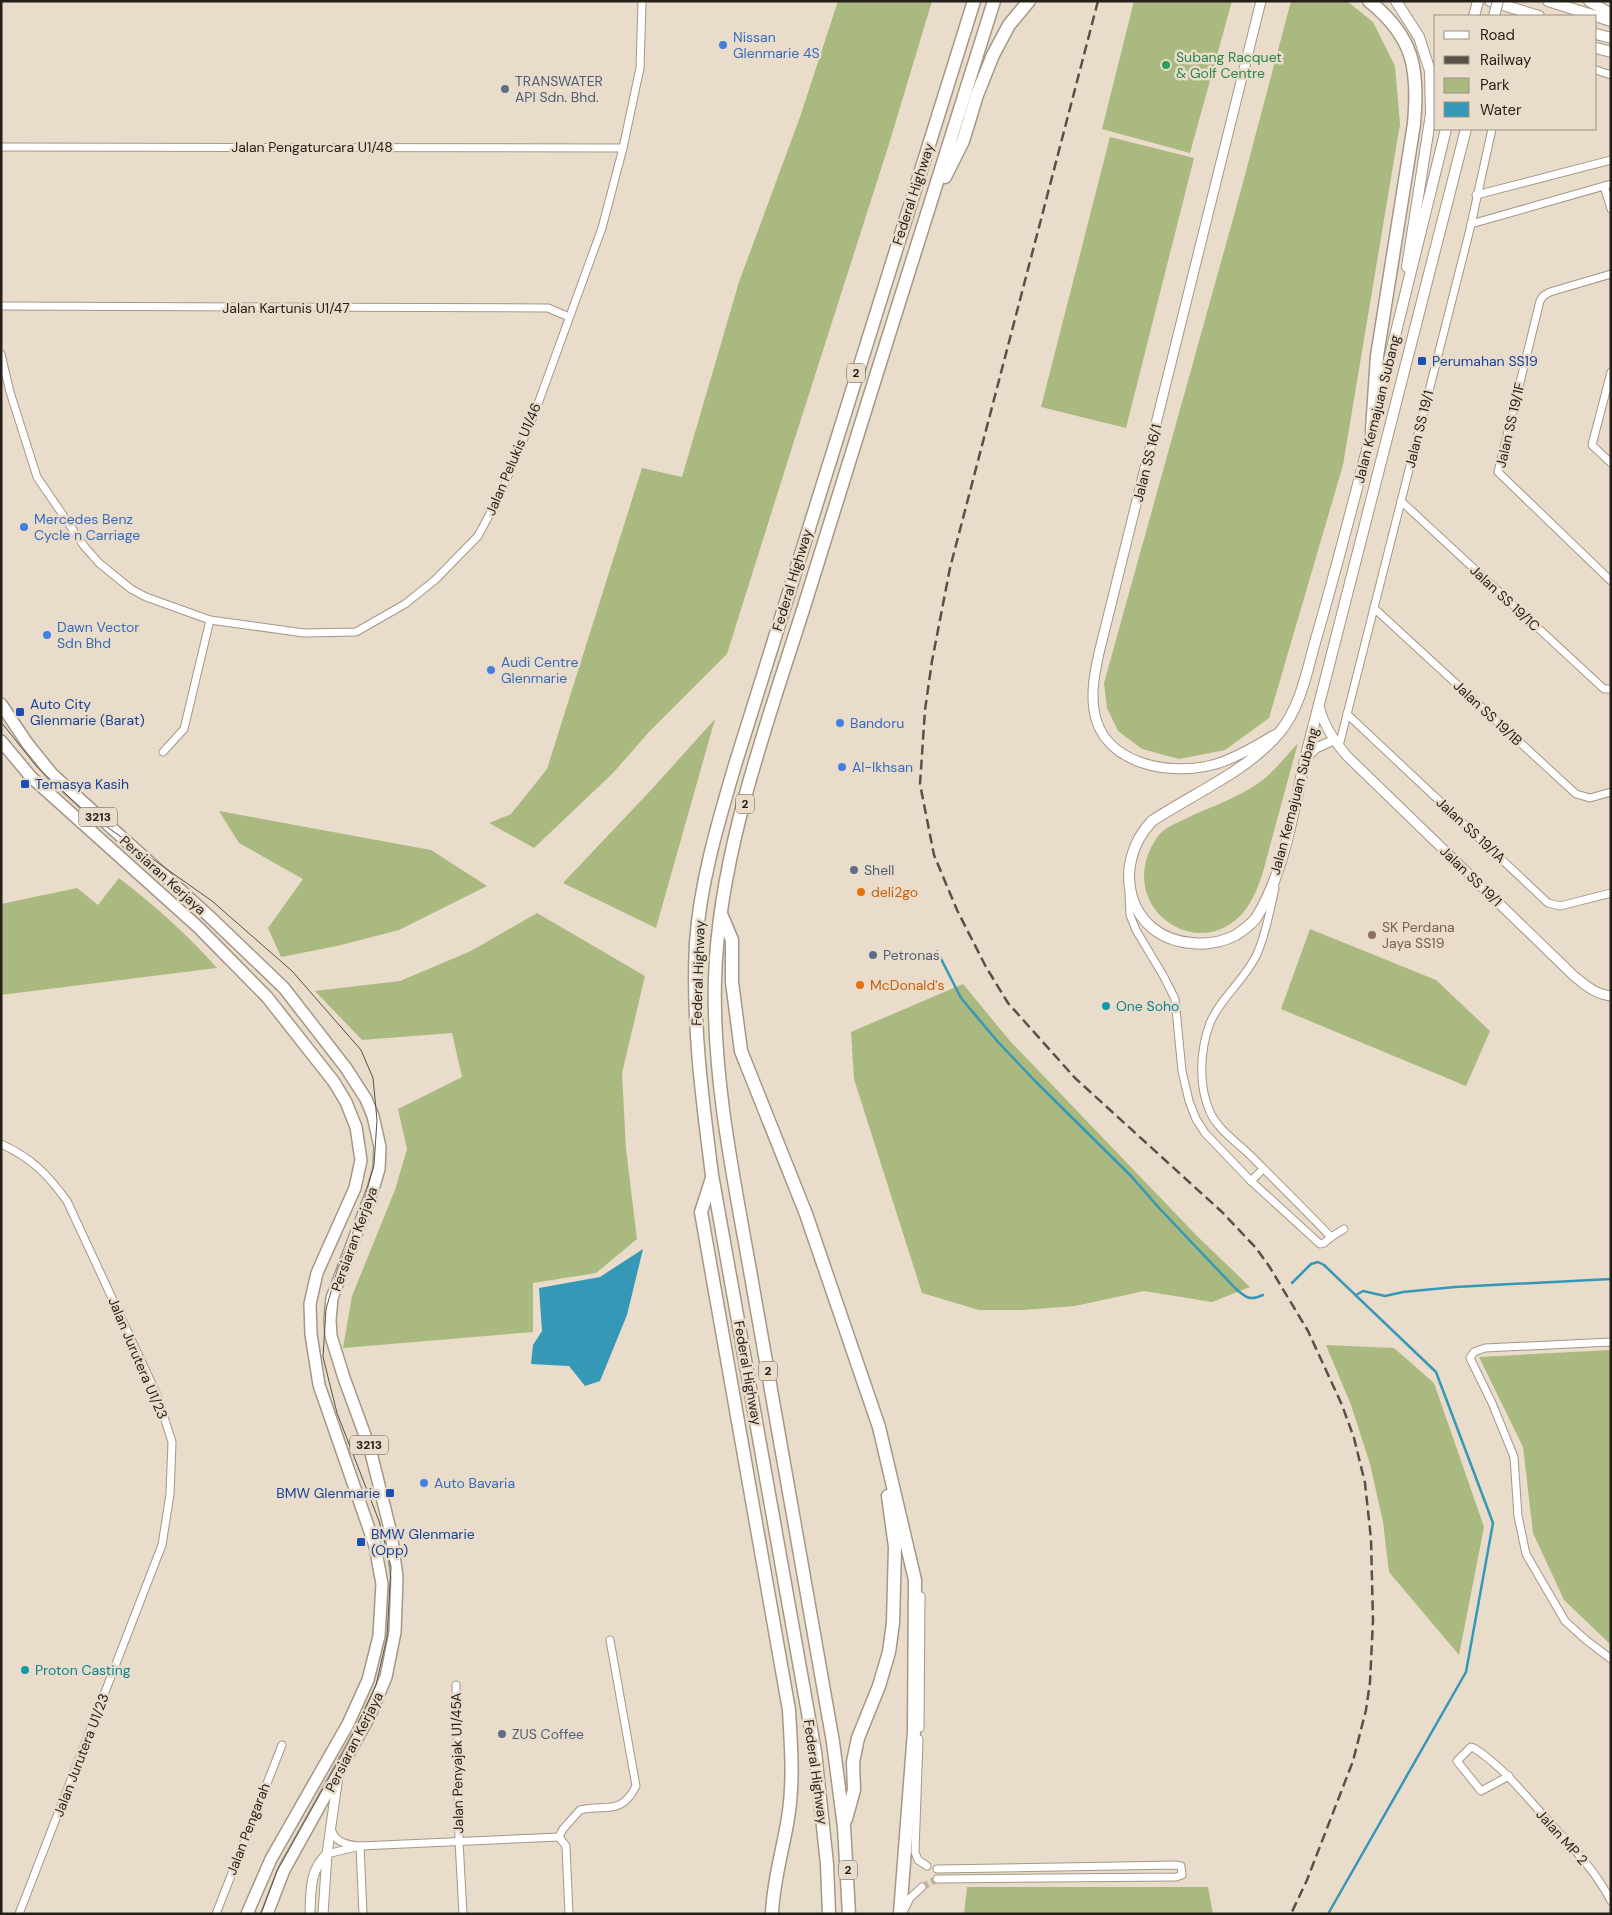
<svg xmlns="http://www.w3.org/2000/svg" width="1612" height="1915" viewBox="0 0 1612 1915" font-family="'DM Sans',sans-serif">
  <rect width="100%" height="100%" fill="#eadcca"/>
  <g fill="#aab97f">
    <polygon points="838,1 932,1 889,144 794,441 727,654 649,732 613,773 534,848 489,823 511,814 547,769 642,468 682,477 739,282 800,117"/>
    <polygon points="1134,1 1232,1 1190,153 1102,129"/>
    <polygon points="1291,1 1347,1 1373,22 1395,66 1400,124 1343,465 1269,718 1225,750 1179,759 1142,749 1118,731 1107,708 1104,683 1241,190"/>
    <polygon points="1110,137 1194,158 1126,428 1041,407"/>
    <polygon points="715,719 656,928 563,883 652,789"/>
    <path d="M1298,743C1289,776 1280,809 1271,842C1265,864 1260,890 1246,909C1201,969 1109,906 1158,836C1166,826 1182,821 1193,815C1216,805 1244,795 1264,779C1276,769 1287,755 1298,743Z"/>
    <polygon points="219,811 431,850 487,886 399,930 337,946 281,957 268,928 303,879 239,843"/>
    <path d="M119,878C155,906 187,934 217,968L1,995V904L77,888L98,905Z"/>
    <polygon points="537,913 645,976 622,1073 626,1149 637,1239 596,1273 533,1283 533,1332 343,1348 352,1296 395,1190 407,1149 398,1109 462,1077 452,1033 362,1040 315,991 400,981 471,951"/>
    <polygon points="1310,929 1436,980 1490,1031 1466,1086 1281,1009"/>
    <polygon points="963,984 1010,1041 1198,1237 1250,1287 1212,1302 1144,1291 1075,1306 1023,1310 979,1310 922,1293 854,1079 851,1032"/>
    <polygon points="1326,1345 1394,1348 1434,1383 1484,1527 1459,1655 1389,1572 1383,1522 1370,1464 1351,1405"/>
    <polygon points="1611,1350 1611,1645 1564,1600 1533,1533 1523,1447 1479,1357"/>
    <polygon points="967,1887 1208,1887 1213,1914 964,1914"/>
  </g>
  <polygon fill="#3698b7" points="643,1249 627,1315 600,1381 585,1386 569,1366 531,1364 533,1345 542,1331 539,1288 600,1277"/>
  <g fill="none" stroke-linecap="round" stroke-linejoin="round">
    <g stroke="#3698b7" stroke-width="2.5">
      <path d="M937,951L961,998L998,1042L1036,1082L1131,1176L1160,1209L1235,1288C1246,1298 1250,1301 1263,1295"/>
      <polyline points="1292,1283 1311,1264 1318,1262 1324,1265 1436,1372 1493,1523 1466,1672 1328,1914"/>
      <polyline points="1356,1295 1363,1291 1385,1296 1403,1292 1455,1287 1611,1279"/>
    </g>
    <polyline stroke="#c2b6a6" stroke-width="7" stroke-dasharray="7 3.5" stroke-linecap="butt" points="922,1887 937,1879"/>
    <defs>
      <g id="minor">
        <polyline points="1596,70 1611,75"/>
        <polyline points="1,147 623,148"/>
        <polyline points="1604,186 1611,209"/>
        <polyline points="1476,195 1611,160"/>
        <polyline points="1471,224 1611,184"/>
        <polyline points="1611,274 1550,292 1543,296 1540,301 1498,472 1611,581"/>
        <polyline points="1,306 548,308 569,317"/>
        <polyline points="1,354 10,392 37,477 84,546 99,563 131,589 146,597 210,620 304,633 356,632 405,604 435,580 478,536 500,495 535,412 602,228 623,148 640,68 642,1"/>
        <polyline points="1611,372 1592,445 1611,463"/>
        <polyline points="1401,501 1604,689 1611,689"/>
        <polyline points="1374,608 1576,794 1590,798 1611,792"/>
        <polyline points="1347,714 1548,903 1560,906 1611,893"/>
        <polyline points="1339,746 1470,229 1492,129"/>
        <polyline points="163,752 184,729 210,620"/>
        <path d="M1129,893L1130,915L1136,930L1164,977L1175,999L1182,1071L1189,1101L1196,1119L1205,1133L1251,1181L1320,1244L1324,1243L1331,1237C1305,1210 1278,1183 1251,1156C1238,1143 1218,1130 1210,1112C1198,1085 1200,1050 1210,1023C1221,997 1245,980 1257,954C1266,934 1270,910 1275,888"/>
        <path d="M1,1144C32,1158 48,1175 67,1201L157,1395L172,1442L170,1494L162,1545L19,1914"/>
        <polyline points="1251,1181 1263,1169"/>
        <polyline points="1331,1237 1344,1229"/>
        <polyline points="1611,1342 1485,1348 1474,1352 1470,1358 1492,1403 1514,1457 1518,1516 1526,1554 1565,1621 1586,1640 1611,1659"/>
        <polyline points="456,1685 459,1841 463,1914"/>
        <polyline points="920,1728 921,1596"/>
        <polyline points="919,1739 915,1852 918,1860 927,1866"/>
        <path d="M1509,1776L1481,1791L1457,1761L1471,1747L1474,1748C1504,1768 1521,1791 1545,1817C1569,1844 1594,1868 1611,1901"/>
        <path d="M331,1828C334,1842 345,1844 357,1846"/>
        <path d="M559,1837L563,1829L580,1810C606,1804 621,1816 636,1786L610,1640"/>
        <polyline points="559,1837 566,1846 569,1914"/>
        <polyline points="360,1846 363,1914"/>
        <polyline points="327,1854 360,1846 559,1837"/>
        <polyline points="937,1879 1176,1877 1182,1875 1181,1866 1176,1865 937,1869"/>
        <polyline points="903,1912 910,1898 922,1887"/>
        <polyline points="216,1914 282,1745"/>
      </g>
      <g id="tertiary">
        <path d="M1261,1L1099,653C1095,672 1091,690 1094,710C1102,765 1171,777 1216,764C1236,758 1256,746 1274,735"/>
        <path d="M1319,705C1323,725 1334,741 1347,756L1574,976C1585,985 1595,994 1611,996"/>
        <polyline points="1305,759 1316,748 1334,740"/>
        <path d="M310,1914C311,1891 309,1871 327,1854"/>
        <polyline points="323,1914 327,1854 338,1776"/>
      </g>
      <g id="secondary">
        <polyline points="1396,1 1419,37 1430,71 1431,114 1407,267"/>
        <polyline points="1490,1 1539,16"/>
        <polyline points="1548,1 1611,21"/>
        <polyline points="1589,1 1611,14"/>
        <polyline points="1474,16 1478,1"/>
        <polyline points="1596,34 1611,38"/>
        <polyline points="1596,48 1611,52"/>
        <polyline points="1377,409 1446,129"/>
        <path d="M1374,423C1355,495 1337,567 1316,639C1307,670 1301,707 1279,733C1246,772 1194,793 1152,821C1110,865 1127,938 1192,943C1207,945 1222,942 1236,935C1243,930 1251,925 1256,918C1284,874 1294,809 1305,759L1466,129"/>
      </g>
      <g id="primary">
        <polyline points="1,704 27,743 52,774 210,917 284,988 346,1068 366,1099 373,1116 380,1147 379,1169 373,1189 332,1298 330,1320 331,1336 344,1378 370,1449 391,1533 397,1577 395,1632 386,1677 370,1715 284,1870 267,1914"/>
        <polyline points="1,741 31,777 198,927 267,997 334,1082 346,1102 356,1127 361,1160 355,1188 317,1273 310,1304 311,1334 319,1385 375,1546 382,1584 379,1636 368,1680 348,1724 271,1859 247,1914"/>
      </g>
      <g id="trunk">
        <path d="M1369,1C1414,37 1419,69 1414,124L1377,356L1372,430"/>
        <polyline points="945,177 963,141 977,95 993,55 1009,25 1029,1"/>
        <polyline points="721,914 732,940 732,982 741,1051 806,1214 879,1427 915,1580 914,1732 900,1914"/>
        <path d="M712,1178L701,1212L789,1710C791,1746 794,1782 788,1818C783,1850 773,1881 772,1914"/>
        <polyline points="846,1819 854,1790 853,1762 858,1738 879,1686 889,1652 893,1623 895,1547 888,1496"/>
        <path d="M829,1914L827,1864L815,1752L712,1175C702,1098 692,1021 696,943C700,883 718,823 735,765L974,1"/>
        <path d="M849,1914L844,1827L833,1742C807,1594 781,1446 755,1299C737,1193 712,1085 715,978C719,849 770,716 808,594C869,396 932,199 994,1"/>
      </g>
    </defs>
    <use href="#minor" stroke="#a59787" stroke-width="9"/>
    <use href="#tertiary" stroke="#a59787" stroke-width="11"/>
    <use href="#secondary" stroke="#a59787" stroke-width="12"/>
    <use href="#primary" stroke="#a59787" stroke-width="14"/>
    <use href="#trunk" stroke="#a59787" stroke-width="15"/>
    <use href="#minor" stroke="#fff" stroke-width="7"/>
    <use href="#tertiary" stroke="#fff" stroke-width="9"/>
    <use href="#secondary" stroke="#fff" stroke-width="10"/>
    <use href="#primary" stroke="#fff" stroke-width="11"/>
    <use href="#trunk" stroke="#fff" stroke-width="12"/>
    <polyline stroke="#595147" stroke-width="1" points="1,722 37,767 83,810 212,901 292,971 361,1050 373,1078 377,1120 374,1165 359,1218 338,1268 326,1309 323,1357 337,1413 379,1521 391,1567 387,1637 376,1685 348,1744 277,1871 261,1914"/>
    <polyline stroke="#595147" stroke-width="2.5" stroke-dasharray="10 5" stroke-linecap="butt" points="1098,1 950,568 932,661 925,710 920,784 934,855 957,910 986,967 1008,1003 1075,1078 1222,1212 1256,1248 1269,1266 1308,1331 1342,1405 1354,1438 1365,1483 1371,1539 1373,1620 1370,1682 1366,1710 1353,1761 1307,1880 1291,1914"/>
    <defs>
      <polyline id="secondary-bridge" points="1494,16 1498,1"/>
    </defs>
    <use href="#secondary-bridge" stroke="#a59787" stroke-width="12" stroke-linecap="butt"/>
    <use href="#secondary-bridge" stroke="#fff" stroke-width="10"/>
  </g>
  <g fill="#3f7fe0" stroke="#eadcca" stroke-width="2">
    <circle cx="723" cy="45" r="5"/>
    <circle cx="24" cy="527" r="5"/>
    <circle cx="47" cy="635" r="5"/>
    <circle cx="491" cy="670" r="5"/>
    <circle cx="840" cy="723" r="5"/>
    <circle cx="842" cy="767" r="5"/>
    <circle cx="424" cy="1483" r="5"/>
  </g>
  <circle fill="#2e9e5b" stroke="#eadcca" stroke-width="2" cx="1166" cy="65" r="5"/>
  <g fill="#5c6f8a" stroke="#eadcca" stroke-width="2">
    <circle cx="505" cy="89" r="5"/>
    <circle cx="854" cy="870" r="5"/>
    <circle cx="873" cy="955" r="5"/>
    <circle cx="502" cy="1734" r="5"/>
  </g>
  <g fill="#1a4fb4" stroke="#eadcca" stroke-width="2">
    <rect x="1417" y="356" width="10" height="10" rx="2.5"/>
    <rect x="15" y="707" width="10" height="10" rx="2.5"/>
    <rect x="20" y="779" width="10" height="10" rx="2.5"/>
    <rect x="385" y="1488" width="10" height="10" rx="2.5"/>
    <rect x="356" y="1537" width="10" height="10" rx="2.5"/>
  </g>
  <g fill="#e8710a" stroke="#eadcca" stroke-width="2">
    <circle cx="861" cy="892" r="5"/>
    <circle cx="860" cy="985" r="5"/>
  </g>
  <circle fill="#8d6e63" stroke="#eadcca" stroke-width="2" cx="1372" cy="935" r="5"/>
  <g fill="#0f9aa8" stroke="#eadcca" stroke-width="2">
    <circle cx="1106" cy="1006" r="5"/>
    <circle cx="25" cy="1670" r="5"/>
  </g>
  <g text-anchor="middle" stroke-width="5" stroke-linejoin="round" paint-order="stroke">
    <g fill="#eadcca" stroke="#5f584d" stroke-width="1">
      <rect x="847" y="363.5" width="18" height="19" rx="4"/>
      <rect x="736" y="794.5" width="18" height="19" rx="4"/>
      <rect x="79" y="807.5" width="38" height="19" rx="4"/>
      <rect x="759" y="1361.5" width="18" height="19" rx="4"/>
      <rect x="350" y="1435.5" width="38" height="19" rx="4"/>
      <rect x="839" y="1860.5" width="18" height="19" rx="4"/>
    </g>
    <g font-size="12" font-weight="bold" fill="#241f18">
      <text x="856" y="377">2</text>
      <text x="745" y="808">2</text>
      <text x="98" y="821">3213</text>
      <text x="768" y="1375">2</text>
      <text x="369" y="1449">3213</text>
      <text x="848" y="1874">2</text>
    </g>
    <g font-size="14" fill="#366cbe" stroke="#eadcca" text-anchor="start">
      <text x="733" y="42">Nissan<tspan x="733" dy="16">Glenmarie 4S</tspan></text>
      <text x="34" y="524">Mercedes Benz<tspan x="34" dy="16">Cycle n Carriage</tspan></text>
      <text x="57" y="632">Dawn Vector<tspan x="57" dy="16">Sdn Bhd</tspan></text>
      <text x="501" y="667">Audi Centre<tspan x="501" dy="16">Glenmarie</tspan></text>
      <text x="850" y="728">Bandoru</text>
      <text x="852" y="772">Al-Ikhsan</text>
      <text x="434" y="1488">Auto Bavaria</text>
    </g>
    <g font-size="14" fill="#27864d" stroke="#eadcca" text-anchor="start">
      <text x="1176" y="62">Subang Racquet<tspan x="1176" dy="16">&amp; Golf Centre</tspan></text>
    </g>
    <g font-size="14" fill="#4e5e75" stroke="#eadcca" text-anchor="start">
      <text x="515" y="86">TRANSWATER<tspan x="515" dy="16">API Sdn. Bhd.</tspan></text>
      <text x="864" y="875">Shell</text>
      <text x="883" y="960">Petronas</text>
      <text x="512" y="1739">ZUS Coffee</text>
    </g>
    <g font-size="14" fill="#241f18" stroke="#eadcca">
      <text x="312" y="152">Jalan Pengaturcara U1/48</text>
      <text transform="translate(913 194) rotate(-72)" y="5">Federal Highway</text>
      <text x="286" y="313">Jalan Kartunis U1/47</text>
      <text transform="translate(1377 409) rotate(-76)" y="5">Jalan Kemajuan Subang</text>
      <text transform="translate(1510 425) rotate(-77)" y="5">Jalan SS 19/1F</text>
      <text transform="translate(1419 429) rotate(-76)" y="5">Jalan SS 19/1</text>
      <text transform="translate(513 459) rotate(-67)" y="5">Jalan Pelukis U1/46</text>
      <text transform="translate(1147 463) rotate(-76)" y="5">Jalan SS 16/1</text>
      <text transform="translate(792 580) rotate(-73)" y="5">Federal Highway</text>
      <text transform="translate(1505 598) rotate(43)" y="5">Jalan SS 19/1C</text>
      <text transform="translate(1488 713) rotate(43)" y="5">Jalan SS 19/1B</text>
      <text transform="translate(1294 801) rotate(-75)" y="5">Jalan Kemajuan Subang</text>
      <text transform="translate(1471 830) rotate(43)" y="5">Jalan SS 19/1A</text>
      <text transform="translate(163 875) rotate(42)" y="5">Persiaran Kerjaya</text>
      <text transform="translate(1471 876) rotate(44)" y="5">Jalan SS 19/1</text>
      <text transform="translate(698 973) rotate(-88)" y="5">Federal Highway</text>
      <text transform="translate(354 1239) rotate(-70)" y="5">Persiaran Kerjaya</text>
      <text transform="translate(138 1358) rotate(67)" y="5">Jalan Jurutera U1/23</text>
      <text transform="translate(748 1373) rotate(80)" y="5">Federal Highway</text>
      <text transform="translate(354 1742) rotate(-63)" y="5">Persiaran Kerjaya</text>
      <text transform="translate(81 1755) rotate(-69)" y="5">Jalan Jurutera U1/23</text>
      <text transform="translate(457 1763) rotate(-91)" y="5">Jalan Penyajak U1/45A</text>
      <text transform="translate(816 1772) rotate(82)" y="5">Federal Highway</text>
      <text transform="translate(248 1829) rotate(-69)" y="5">Jalan Pengarah</text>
      <text transform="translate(1562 1837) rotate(48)" y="5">Jalan MP 2</text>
    </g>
    <g font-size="14" fill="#164399" stroke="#eadcca" text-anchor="start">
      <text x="1432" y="366">Perumahan SS19</text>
      <text x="30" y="709">Auto City<tspan x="30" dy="16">Glenmarie (Barat)</tspan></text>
      <text x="35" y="789">Temasya Kasih</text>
      <text x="380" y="1498" text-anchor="end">BMW Glenmarie</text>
      <text x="371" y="1539">BMW Glenmarie<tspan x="371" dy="16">(Opp)</tspan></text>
    </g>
    <g font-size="14" fill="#c56008" stroke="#eadcca" text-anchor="start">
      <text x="871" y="897">deli2go</text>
      <text x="870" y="990">McDonald's</text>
    </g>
    <g font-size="14" fill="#785e54" stroke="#eadcca" text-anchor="start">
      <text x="1382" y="932">SK Perdana<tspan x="1382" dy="16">Jaya SS19</tspan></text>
    </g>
    <g font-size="14" fill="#0d838f" stroke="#eadcca" text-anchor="start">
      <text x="1116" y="1011">One Soho</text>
      <text x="35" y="1675">Proton Casting</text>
    </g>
  </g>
  <rect width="1612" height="1915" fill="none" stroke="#241f18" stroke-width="5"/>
  <rect x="1434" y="15" width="162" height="115" fill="#eadcca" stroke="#9b9083"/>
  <rect x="1444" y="31" width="25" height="8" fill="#ffffff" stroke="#9b9083"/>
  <text x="1480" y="40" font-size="15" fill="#241f18">Road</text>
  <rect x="1444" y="56" width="25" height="8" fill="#595147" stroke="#9b9083"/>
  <text x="1480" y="65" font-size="15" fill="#241f18">Railway</text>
  <rect x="1444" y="78" width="25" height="15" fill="#aab97f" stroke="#9b9083"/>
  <text x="1480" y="90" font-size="15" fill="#241f18">Park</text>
  <rect x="1444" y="102" width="25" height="15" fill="#3698b7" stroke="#9b9083"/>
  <text x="1480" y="115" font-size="15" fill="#241f18">Water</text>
</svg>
